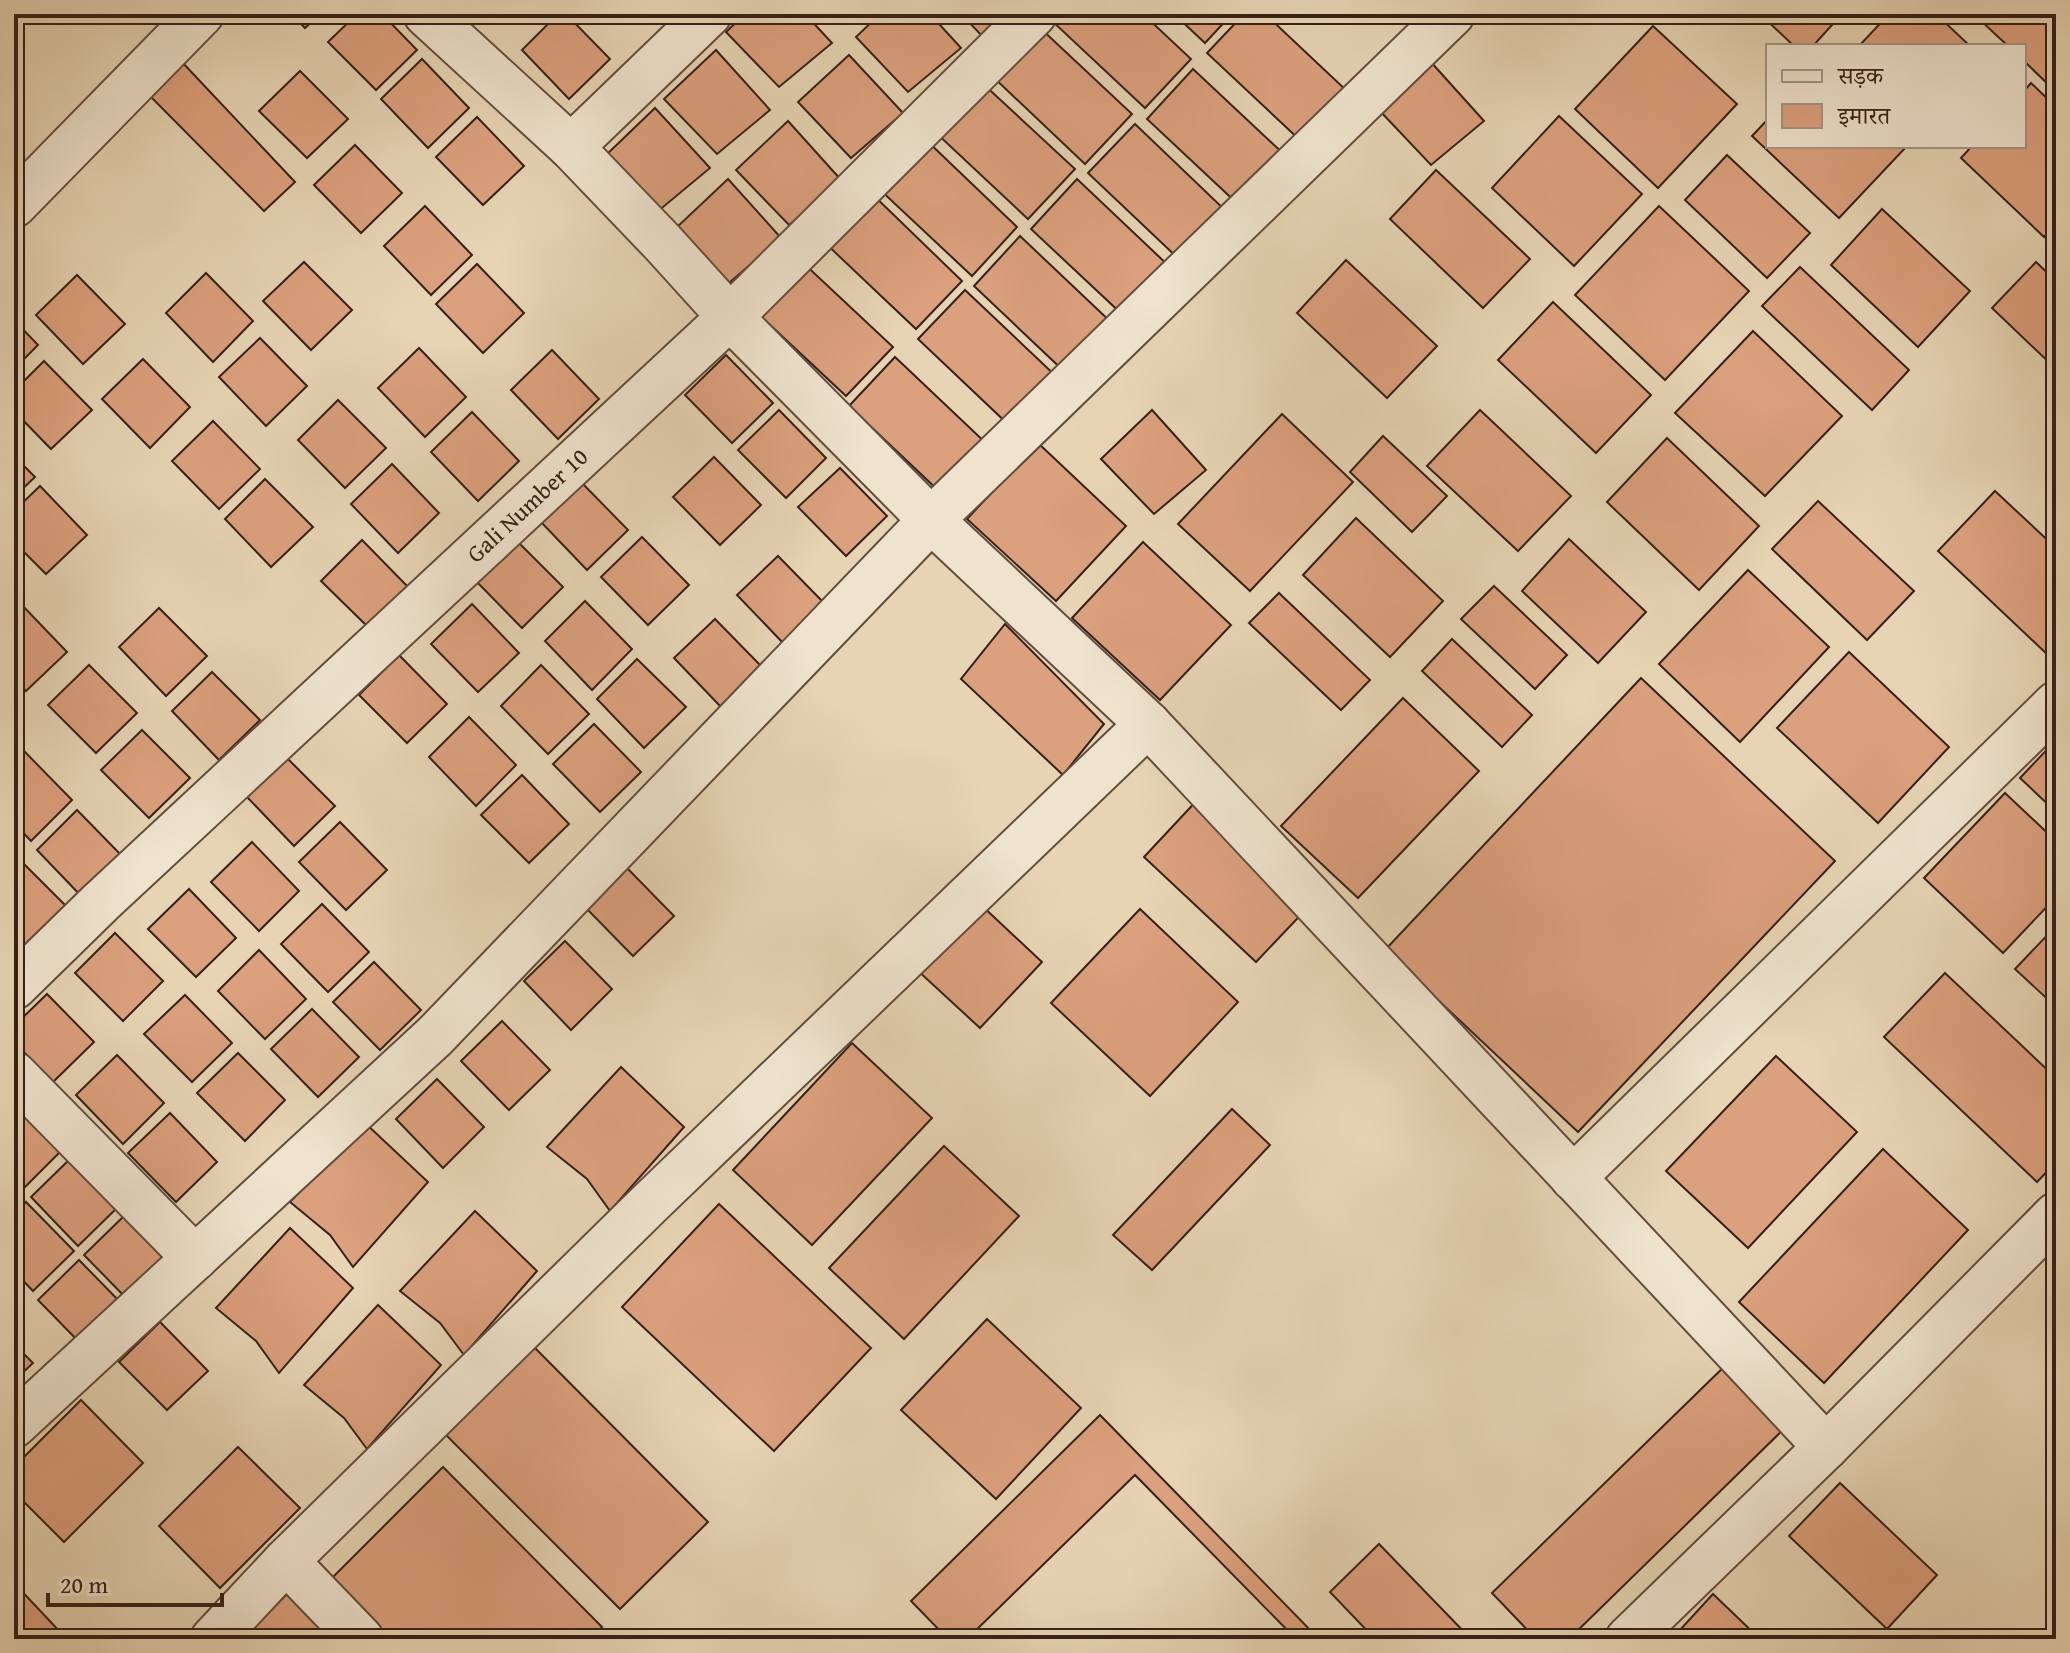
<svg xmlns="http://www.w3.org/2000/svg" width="2070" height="1653" viewBox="0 0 2070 1653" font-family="'Gentium Book Plus','Noto Serif Devanagari',serif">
  <rect width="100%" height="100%" fill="#e6d4b4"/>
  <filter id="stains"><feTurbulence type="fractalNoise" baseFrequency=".0025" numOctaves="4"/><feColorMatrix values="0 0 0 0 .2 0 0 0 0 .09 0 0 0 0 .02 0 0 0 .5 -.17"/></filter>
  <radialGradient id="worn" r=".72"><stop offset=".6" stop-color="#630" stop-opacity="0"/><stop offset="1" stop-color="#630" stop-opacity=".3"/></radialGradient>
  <g fill="#dba07d" stroke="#372017" stroke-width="2">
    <polygon points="292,14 320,14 305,28"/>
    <polygon points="357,14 382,14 417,50 376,90 328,42"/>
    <polygon points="558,14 566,14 610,59 569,99 522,50"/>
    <polygon points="745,14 805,14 832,43 779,87 726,32"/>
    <polygon points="829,14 846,14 837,22"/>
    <polygon points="880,14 930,14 961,48 908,92 856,37"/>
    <polygon points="961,14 1012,14 984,38"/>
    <polygon points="1056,14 1143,14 1191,59 1145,108 1051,20"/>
    <polygon points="1174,14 1232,14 1205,43"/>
    <polygon points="1244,14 1265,14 1348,92 1302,142 1207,53"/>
    <polygon points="1645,14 1661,14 1653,22"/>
    <polygon points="1760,14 1840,14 1841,15 1813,46 1794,46"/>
    <polygon points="1889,14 1936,14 1970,46 1859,46"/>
    <polygon points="1985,14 2056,14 2056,92 2024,61 2024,46 2008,46 1980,20"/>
    <polygon points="1038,26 1132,114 1085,164 991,75"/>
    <polygon points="1653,26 1737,104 1658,188 1575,109"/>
    <polygon points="716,50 770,110 717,154 664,99"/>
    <polygon points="849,55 903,113 851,158 798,102"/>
    <polygon points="422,59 469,108 428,148 381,99"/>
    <polygon points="181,61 295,182 264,211 142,88"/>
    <polygon points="1430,61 1484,121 1431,165 1379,110"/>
    <polygon points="1193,69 1288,158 1241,207 1147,119"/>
    <polygon points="300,71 348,119 307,158 259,111"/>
    <polygon points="980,81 1075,169 1028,219 934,131"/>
    <polygon points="2031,83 2056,107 2056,224 2044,237 1961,158 1972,146 2024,146 2024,91"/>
    <polygon points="655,108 710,168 657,212 604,157"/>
    <polygon points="1559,116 1642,194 1574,266 1492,188"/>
    <polygon points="477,117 524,166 483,205 436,157"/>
    <polygon points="1768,119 1768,146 1907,146 1839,218 1752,136"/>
    <polygon points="788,121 842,181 789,225 736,170"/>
    <polygon points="1135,124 1228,213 1182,262 1088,173"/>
    <polygon points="924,138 1017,227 972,276 877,187"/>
    <polygon points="355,145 402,193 361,233 314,185"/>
    <polygon points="1727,155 1810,233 1767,278 1685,200"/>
    <polygon points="1436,170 1530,259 1483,308 1390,219"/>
    <polygon points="728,179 781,238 729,283 676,228"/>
    <polygon points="1077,179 1171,268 1125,317 1031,229"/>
    <polygon points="869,191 962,281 916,329 822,240"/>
    <polygon points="425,206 472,255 431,295 384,246"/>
    <polygon points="1659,206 1749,291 1665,380 1575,295"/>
    <polygon points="1882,209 1970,291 1918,347 1831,265"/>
    <polygon points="1020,236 1114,325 1068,375 974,286"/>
    <polygon points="799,259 893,347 846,396 752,308"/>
    <polygon points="1346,260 1437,346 1387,398 1297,313"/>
    <polygon points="304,262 352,310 311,350 263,301"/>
    <polygon points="2036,262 2056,281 2056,369 1992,308"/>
    <polygon points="477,264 524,313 483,353 436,304"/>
    <polygon points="1800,267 1909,370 1872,410 1762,306"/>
    <polygon points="206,273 253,321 213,362 166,313"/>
    <polygon points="77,275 125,324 83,364 36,315"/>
    <polygon points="965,290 1059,379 1012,428 918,339"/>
    <polygon points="1553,302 1651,395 1596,453 1498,360"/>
    <polygon points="14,320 38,345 14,369"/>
    <polygon points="1753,331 1842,416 1765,496 1675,413"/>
    <polygon points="260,338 307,386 266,426 219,377"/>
    <polygon points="419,348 466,397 425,437 378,388"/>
    <polygon points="552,350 599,399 558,439 511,390"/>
    <polygon points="726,355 773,403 732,443 685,395"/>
    <polygon points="895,357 989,446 943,495 849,406"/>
    <polygon points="143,359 190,407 150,448 102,399"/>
    <polygon points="44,361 92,410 51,449 14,411 14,391"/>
    <polygon points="338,400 386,448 345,488 298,440"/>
    <polygon points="779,410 826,458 786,498 738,450"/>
    <polygon points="1152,410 1206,470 1154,514 1101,459"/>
    <polygon points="1480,410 1571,496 1518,551 1427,466"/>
    <polygon points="472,412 519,461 478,501 431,452"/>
    <polygon points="1282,414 1353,482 1250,591 1178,524"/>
    <polygon points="213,421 260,469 219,509 172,461"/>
    <polygon points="1383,436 1447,496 1412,532 1350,472"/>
    <polygon points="1667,438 1759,526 1699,590 1607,502"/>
    <polygon points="1038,443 1126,526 1056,601 967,519"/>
    <polygon points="2056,455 2056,473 2047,465"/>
    <polygon points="14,456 35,477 14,497"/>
    <polygon points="714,457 761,505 720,545 673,497"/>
    <polygon points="392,464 439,513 398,553 351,504"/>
    <polygon points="840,468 887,516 846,556 798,507"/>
    <polygon points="265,479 313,527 271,567 225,519"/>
    <polygon points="581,482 628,530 587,570 540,521"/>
    <polygon points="40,486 87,535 46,574 14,542 14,511"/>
    <polygon points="1995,491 2056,548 2056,648 2049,656 1938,551"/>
    <polygon points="1818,501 1914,591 1867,640 1772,549"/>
    <polygon points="1356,518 1443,601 1390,657 1303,575"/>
    <polygon points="642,537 689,585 648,625 601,577"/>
    <polygon points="515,539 563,587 522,628 474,579"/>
    <polygon points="1569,539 1646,612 1598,663 1522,591"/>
    <polygon points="362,540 410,589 369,628 321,581"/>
    <polygon points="1143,542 1231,625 1160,700 1072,618"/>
    <polygon points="778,556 825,604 784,644 737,595"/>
    <polygon points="1748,570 1829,647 1740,742 1659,664"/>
    <polygon points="1494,586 1567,655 1535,689 1461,619"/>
    <polygon points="1279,593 1370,680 1341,710 1249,623"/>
    <polygon points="585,601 632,649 592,690 545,641"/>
    <polygon points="20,603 67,652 26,691 14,679 14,609"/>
    <polygon points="472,604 519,653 478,692 431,644"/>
    <polygon points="159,608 207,656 166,696 119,647"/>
    <polygon points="715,619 762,667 721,707 674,658"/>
    <polygon points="1005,624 1104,724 1063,775 961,679"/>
    <polygon points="1452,639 1532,715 1502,747 1422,671"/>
    <polygon points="1849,652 1949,747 1878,823 1777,728"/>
    <polygon points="399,655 447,704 407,743 359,695"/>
    <polygon points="637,659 686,707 644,748 597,699"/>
    <polygon points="89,665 137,713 96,753 48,705"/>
    <polygon points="541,665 589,714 548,754 501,706"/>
    <polygon points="212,672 260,720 219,760 172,711"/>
    <polygon points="1641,678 1835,861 1578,1132 1385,950"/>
    <polygon points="1403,698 1479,771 1358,898 1281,826"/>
    <polygon points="469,717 516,765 476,806 429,757"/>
    <polygon points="594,724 641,772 600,812 553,764"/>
    <polygon points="142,730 190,778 149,818 101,770"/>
    <polygon points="2056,740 2056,812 2020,778"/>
    <polygon points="25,752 72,800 31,841 14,823 14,762"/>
    <polygon points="287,758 335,806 294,846 247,797"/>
    <polygon points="522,775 569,824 529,863 481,815"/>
    <polygon points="2005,793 2056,841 2056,897 2003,953 1924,878"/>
    <polygon points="1201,796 1313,902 1256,962 1144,857"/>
    <polygon points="77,810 125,859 84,899 37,850"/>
    <polygon points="340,822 387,870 346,910 299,862"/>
    <polygon points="252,842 299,891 259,931 211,882"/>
    <polygon points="25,865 73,913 32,953 14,934 14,876"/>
    <polygon points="627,868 674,916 633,956 586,908"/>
    <polygon points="189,889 236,938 196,977 148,929"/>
    <polygon points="979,903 1042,962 980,1028 916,969"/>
    <polygon points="322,904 369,952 328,992 281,944"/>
    <polygon points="1140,909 1238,1002 1150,1096 1051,1003"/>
    <polygon points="2056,926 2056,1007 2015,969"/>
    <polygon points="115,933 163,981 123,1021 75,973"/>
    <polygon points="565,941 612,989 571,1030 524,981"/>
    <polygon points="259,950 306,999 265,1039 218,991"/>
    <polygon points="374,962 421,1010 380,1050 333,1002"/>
    <polygon points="1945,973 2056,1078 2056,1162 2037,1182 1884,1037"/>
    <polygon points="47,994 94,1042 53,1082 14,1042 14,1026"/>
    <polygon points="185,995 232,1043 192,1082 144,1034"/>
    <polygon points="312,1009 359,1057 318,1097 271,1049"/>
    <polygon points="502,1021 550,1070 509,1110 461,1061"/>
    <polygon points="852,1043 932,1118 812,1245 733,1170"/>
    <polygon points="238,1053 285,1100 245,1141 197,1093"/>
    <polygon points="117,1055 164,1103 123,1144 76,1095"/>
    <polygon points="1776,1056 1857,1132 1748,1248 1666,1171"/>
    <polygon points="621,1067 684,1127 610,1211 587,1179 547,1147"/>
    <polygon points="437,1079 484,1127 443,1168 396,1119"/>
    <polygon points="14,1103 62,1150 21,1191 14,1184"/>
    <polygon points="1232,1109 1270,1145 1152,1270 1113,1235"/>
    <polygon points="170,1113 217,1162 176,1202 128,1153"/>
    <polygon points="364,1122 428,1182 353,1267 330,1235 290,1202"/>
    <polygon points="944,1146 1019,1216 904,1339 829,1268"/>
    <polygon points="1883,1149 1968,1230 1824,1383 1739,1302"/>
    <polygon points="72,1157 119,1206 78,1246 31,1197"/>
    <polygon points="26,1202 74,1251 33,1291 14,1271 14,1214"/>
    <polygon points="719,1204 871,1348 774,1451 622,1307"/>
    <polygon points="475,1211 537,1271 464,1355 440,1323 400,1291"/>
    <polygon points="125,1215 172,1264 131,1303 84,1255"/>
    <polygon points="290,1228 353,1288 279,1373 256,1341 216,1308"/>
    <polygon points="79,1260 127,1309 86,1349 38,1300"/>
    <polygon points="378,1305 441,1365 367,1449 344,1418 304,1385"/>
    <polygon points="987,1319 1081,1408 996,1499 901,1410"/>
    <polygon points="160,1322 208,1371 167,1410 119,1362"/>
    <polygon points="14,1344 33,1363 14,1381"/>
    <polygon points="534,1347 708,1522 620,1609 446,1435"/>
    <polygon points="1731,1360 1791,1422 1569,1639 1536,1639 1492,1593"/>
    <polygon points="81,1400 143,1463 64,1542 14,1492 14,1467"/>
    <polygon points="1100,1415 1319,1639 1296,1639 1135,1475 967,1639 948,1639 911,1601"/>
    <polygon points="238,1447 300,1508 220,1588 159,1526"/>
    <polygon points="443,1467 602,1627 589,1639 383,1639 327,1583"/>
    <polygon points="1840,1483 1937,1575 1887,1629 1789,1536"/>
    <polygon points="1379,1544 1471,1639 1375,1639 1330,1592"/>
    <polygon points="14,1583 62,1634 56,1639 14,1639"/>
    <polygon points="290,1591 337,1639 242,1639"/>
    <polygon points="1713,1594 1760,1639 1687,1639 1679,1631"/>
  </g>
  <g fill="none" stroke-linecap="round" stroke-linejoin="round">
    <defs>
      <g id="minor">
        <polyline points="426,14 571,147 663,243 730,317 931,520 1148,724 1826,1447"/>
        <polyline points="571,147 709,14"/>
        <polyline points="14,205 201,14"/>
        <path id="s1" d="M14,987L101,902L730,317L1034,14"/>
        <polyline points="14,1074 195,1258"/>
        <polyline points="1573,1178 2056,704"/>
        <polyline points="14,1425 435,1036 931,520 1452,14"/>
        <polyline points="286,1561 361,1639"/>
        <polyline points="213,1639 286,1561 650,1203 1148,724"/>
        <polyline points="1628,1639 1826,1447 2056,1215"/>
      </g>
    </defs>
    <use href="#minor" stroke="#634d3e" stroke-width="48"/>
    <use href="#minor" stroke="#efe3ce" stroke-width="44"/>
  </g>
  <g text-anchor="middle" stroke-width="6" stroke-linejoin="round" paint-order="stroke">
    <g font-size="24" fill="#372017" stroke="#efe3ce">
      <text dy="8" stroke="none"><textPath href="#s1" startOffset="704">Gali Number 10</textPath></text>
    </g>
  </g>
  <rect width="2070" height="1653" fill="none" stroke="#e6d4b4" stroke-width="48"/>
  <rect x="16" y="16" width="2038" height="1621" fill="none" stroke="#372017" stroke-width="4"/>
  <rect x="24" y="24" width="2022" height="1605" fill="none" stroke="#372017" stroke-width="2"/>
  <rect x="1766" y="44" width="260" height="104" fill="#efe3ce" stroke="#a59585" stroke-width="2"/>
  <rect x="1782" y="70" width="40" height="12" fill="#efe3ce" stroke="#a59585" stroke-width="2"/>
  <text x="1838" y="84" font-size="24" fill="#372017">सड़क</text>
  <rect x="1782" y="104" width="40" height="24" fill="#dba07d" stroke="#a59585" stroke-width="2"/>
  <text x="1838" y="124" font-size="24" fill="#372017">इमारत</text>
  <path d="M48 1593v12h174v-12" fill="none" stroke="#372017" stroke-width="4"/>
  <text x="60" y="1593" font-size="24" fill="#372017" stroke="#efe3ce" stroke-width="6" paint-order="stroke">20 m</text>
  <rect width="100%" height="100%" filter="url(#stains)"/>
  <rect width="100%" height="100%" fill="url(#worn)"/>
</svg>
